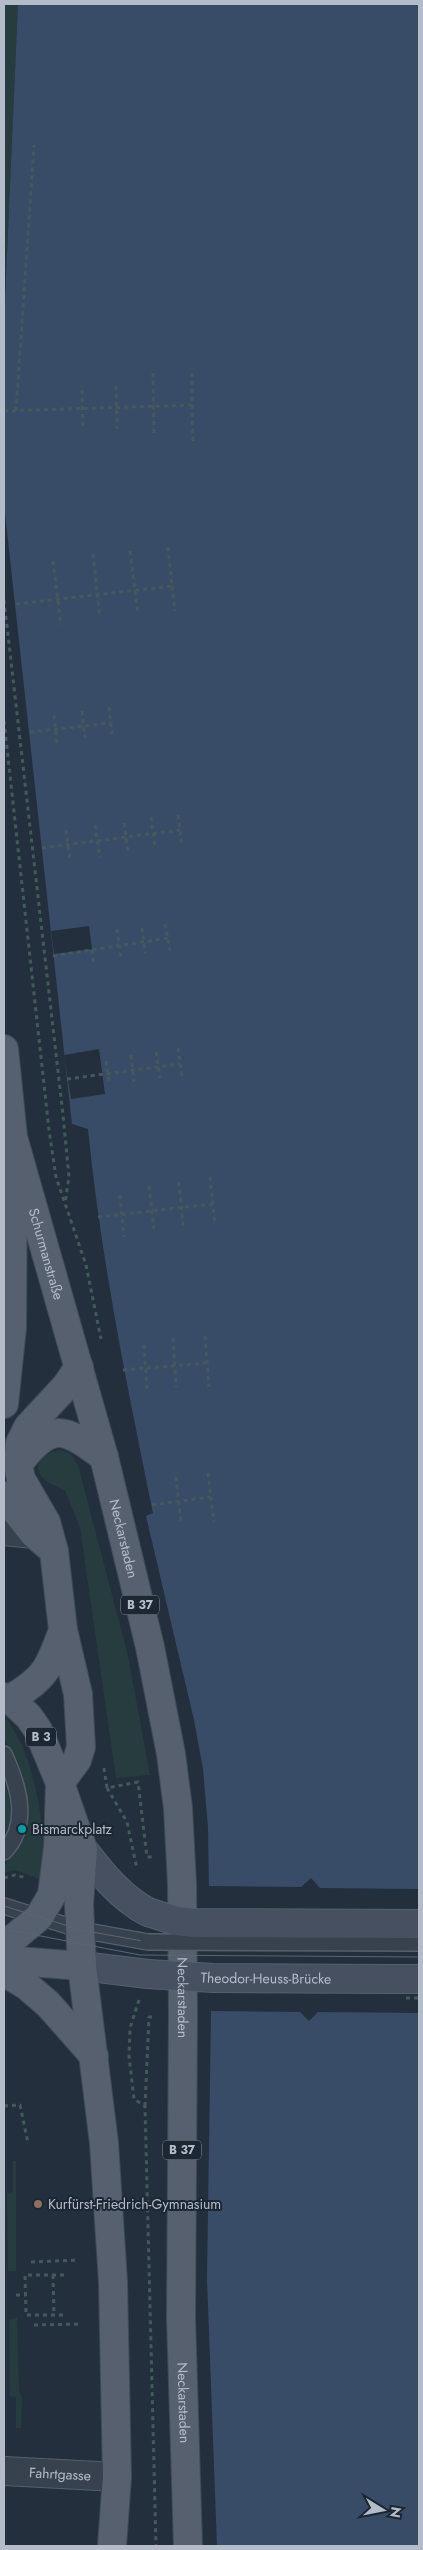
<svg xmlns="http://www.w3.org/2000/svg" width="423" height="2550" viewBox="0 0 423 2550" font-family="Jost,sans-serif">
  <rect width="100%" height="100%" fill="#242f3e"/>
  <g fill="#263c3f">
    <polygon points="4,4 18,4 4,323"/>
    <path d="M60,1450L70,1453L78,1465L128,1656L150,1775L116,1778L80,1528L65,1490C58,1487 49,1484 44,1479C29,1465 45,1452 60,1450Z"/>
    <path d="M4,1718L8,1721C15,1733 23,1745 27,1758C40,1795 46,1842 42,1880L15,1870L4,1873V1865C33,1840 32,1799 19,1765C15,1755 7,1747 4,1737C2,1732 4,1723 4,1718Z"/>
    <path d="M4,1780C10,1799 15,1818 4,1836Z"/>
    <polygon points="13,2161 16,2161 16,2271 8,2271 7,2193 13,2192"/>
    <polygon points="17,2318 19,2391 22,2397 21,2428 16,2428 16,2397 10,2396 9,2319"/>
  </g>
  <path fill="#394c67" d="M18,4H419V2546H217L207,2278L211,2015L208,1827L203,1769L194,1720L146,1516L153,1513C127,1386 101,1259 88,1129L72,1124L4,504V323Z"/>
  <g fill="#242f3e">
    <polygon points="89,926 92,949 54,954 51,931"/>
    <polygon points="99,1049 105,1094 71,1099 64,1055"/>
    <polygon points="311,1878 320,1888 419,1889 419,2013 318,2012 309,2021 300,2012 208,2011 208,1886 301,1887"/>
  </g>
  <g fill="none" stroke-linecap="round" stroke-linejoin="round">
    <defs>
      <g id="lane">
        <path d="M4,1754C18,1784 31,1824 4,1852"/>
        <polyline points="4,1906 81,1930 148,1942"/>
      </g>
      <g id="street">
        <polyline points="4,1531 34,1534"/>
        <path id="s1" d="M4,2471L117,2477"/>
      </g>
      <g id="secondary">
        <path d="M83,1849C101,1873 121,1898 148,1912"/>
        <polyline points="82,1966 148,1974"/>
        <polyline points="387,1979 419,1979"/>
      </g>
      <g id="primary">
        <path id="s2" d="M4,1049L13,1137L104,1457L150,1647L171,1754L178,1808L182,1884L183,2017L181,2318L188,2546"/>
        <polyline points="4,1404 12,1327 13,1171"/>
        <path d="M19,1463C52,1420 65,1428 104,1457"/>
        <polyline points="4,1496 34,1534 53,1550"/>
        <polyline points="4,1697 10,1699 29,1717 38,1730 60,1783 83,1849 79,1905 82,1966 104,2143 113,2282 117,2477 112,2546"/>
        <path d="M10,1699C46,1678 49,1668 63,1630"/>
        <polyline points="4,1946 39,1917 52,1895 58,1848 60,1783 77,1760 81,1747 78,1694 63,1630 54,1551 46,1522 21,1479 18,1464 20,1443 28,1427 66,1386 79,1367"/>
        <polyline points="4,1960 82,1966"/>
        <polyline points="4,1972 27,1986 48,2004 94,2056"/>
      </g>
    </defs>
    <use href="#lane" stroke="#565f6c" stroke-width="18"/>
    <use href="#street" stroke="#565f6c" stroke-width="30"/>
    <use href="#secondary" stroke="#565f6c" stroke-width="30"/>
    <use href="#primary" stroke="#414a57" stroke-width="30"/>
    <g stroke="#44595c" stroke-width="3" stroke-dasharray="4 4" stroke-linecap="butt">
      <polyline points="153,373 154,434"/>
      <polyline points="116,386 117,429"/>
      <polyline points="82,390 83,429"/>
      <polyline points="192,405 193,441"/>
      <polyline points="4,411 192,405 192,371"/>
      <polyline points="16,411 34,145"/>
      <polyline points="130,551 138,614"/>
      <polyline points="93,554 100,617"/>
      <polyline points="53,561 61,625"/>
      <polyline points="172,586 175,611"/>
      <polyline points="4,600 63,1115 69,1177 65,1203"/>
      <polyline points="16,604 172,586 168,547"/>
      <polyline points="109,707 112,734"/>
      <polyline points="82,711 85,738"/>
      <polyline points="54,715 57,744"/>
      <polyline points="4,721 49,1130 56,1177 86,1265 101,1339"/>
      <polyline points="30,732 111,723"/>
      <polyline points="178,815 182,846"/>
      <polyline points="151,817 155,847"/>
      <polyline points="124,823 128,852"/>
      <polyline points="95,825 100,858"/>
      <polyline points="66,830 70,861"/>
      <polyline points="42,848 180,830"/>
      <polyline points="165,924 170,951"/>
      <polyline points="142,928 145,953"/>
      <polyline points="117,929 121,957"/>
      <polyline points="92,950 93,962"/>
      <polyline points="53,956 168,938"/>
      <polyline points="178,1048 182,1077"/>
      <polyline points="156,1052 160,1078"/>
      <polyline points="131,1055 134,1082"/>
      <polyline points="106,1061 109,1082"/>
      <polyline points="67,1079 180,1064"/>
      <polyline points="210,1177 215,1225"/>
      <polyline points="179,1182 183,1225"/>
      <polyline points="149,1186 154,1229"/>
      <polyline points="120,1195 124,1237"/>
      <polyline points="98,1217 213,1204"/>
      <polyline points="205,1336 209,1387"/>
      <polyline points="173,1338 176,1387"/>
      <polyline points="144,1345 147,1389"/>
      <polyline points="123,1370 207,1363"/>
      <polyline points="208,1473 214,1522"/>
      <polyline points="176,1477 181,1523"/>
      <polyline points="152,1505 211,1497"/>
      <polyline points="104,1768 107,1788 138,1782 147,1857 153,1857"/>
      <polyline points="107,1788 127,1822 137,1869"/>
      <polyline points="4,1878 15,1875 27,1878"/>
      <polyline points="139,2000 130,2028 129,2056 134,2099 145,2106 156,2546"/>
      <polyline points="4,2106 20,2105 28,2143"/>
      <polyline points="145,2106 149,2017 155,2017"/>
      <polyline points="31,2262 78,2260"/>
      <polyline points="53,2275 54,2315"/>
      <polyline points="64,2275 25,2275 26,2315 65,2315"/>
      <polyline points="16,2295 26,2295"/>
      <polyline points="34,2325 80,2324"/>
    </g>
    <use href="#lane" stroke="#38414e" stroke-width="15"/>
    <use href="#street" stroke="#38414e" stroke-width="28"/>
    <use href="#secondary" stroke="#465061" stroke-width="28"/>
    <use href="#primary" stroke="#56606e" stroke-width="28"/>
    <g stroke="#5a6575" stroke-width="1">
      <polyline points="4,1906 81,1930 148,1942 419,1943"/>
      <polyline points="4,1929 140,1955 419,1957"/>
    </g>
    <defs>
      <polyline id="lane-bridge" points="148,1942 419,1943"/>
      <g id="secondary-bridge">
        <polyline points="148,1912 176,1921 195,1923 419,1924"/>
        <path id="s3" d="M148,1974L213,1978L387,1979"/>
      </g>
    </defs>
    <use href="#lane-bridge" stroke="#565f6c" stroke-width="18" stroke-linecap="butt"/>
    <use href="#secondary-bridge" stroke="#565f6c" stroke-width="30" stroke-linecap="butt"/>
    <polyline stroke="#44595c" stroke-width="3" stroke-dasharray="4 4" stroke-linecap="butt" points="406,1998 419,1998"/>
    <use href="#lane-bridge" stroke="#38414e" stroke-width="15"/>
    <use href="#secondary-bridge" stroke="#465061" stroke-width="28"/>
  </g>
  <circle fill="#0f9aa8" stroke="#1d2633" stroke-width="2" cx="22" cy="1829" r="5"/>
  <circle fill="#8d6e63" stroke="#1d2633" stroke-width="2" cx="38" cy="2204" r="5"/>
  <g text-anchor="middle" stroke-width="4" stroke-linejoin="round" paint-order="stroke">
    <g fill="#1d2633" stroke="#878f9c" stroke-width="1">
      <rect x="121" y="1595.5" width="38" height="19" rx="4"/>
      <rect x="26" y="1727.5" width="30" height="19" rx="4"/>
      <rect x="163" y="2140.5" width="38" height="19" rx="4"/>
    </g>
    <g font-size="12" font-weight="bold" fill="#b4bcc9">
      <text x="140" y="1609">B 37</text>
      <text x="41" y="1741">B 3</text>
      <text x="182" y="2154">B 37</text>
    </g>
    <g font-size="14" fill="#b4bcc9" stroke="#1d2633">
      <text dy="5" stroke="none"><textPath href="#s2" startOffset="210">Schurmanstraße</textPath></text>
      <text dy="5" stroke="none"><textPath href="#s2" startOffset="505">Neckarstaden</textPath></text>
      <text dy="5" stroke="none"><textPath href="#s3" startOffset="118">Theodor-Heuss-Brücke</textPath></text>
      <text dy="5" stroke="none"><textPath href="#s2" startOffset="970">Neckarstaden</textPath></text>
      <text dy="5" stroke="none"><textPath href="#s2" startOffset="1375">Neckarstaden</textPath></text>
      <text dy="5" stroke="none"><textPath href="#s1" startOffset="56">Fahrtgasse</textPath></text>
    </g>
    <g font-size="14" fill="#b4bcc9" stroke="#1d2633" text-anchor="start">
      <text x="32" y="1834">Bismarckplatz</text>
      <text x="48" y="2209">Kurfürst-Friedrich-Gymnasium</text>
    </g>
  </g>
  <rect width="423" height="2550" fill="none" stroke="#b4bcc9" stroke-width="10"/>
  <g transform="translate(383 2510) rotate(100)" stroke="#1d2633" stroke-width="4" paint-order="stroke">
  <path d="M0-4L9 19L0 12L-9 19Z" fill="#b4bcc9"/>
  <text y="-8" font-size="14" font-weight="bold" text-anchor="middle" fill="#b4bcc9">N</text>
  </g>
</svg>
